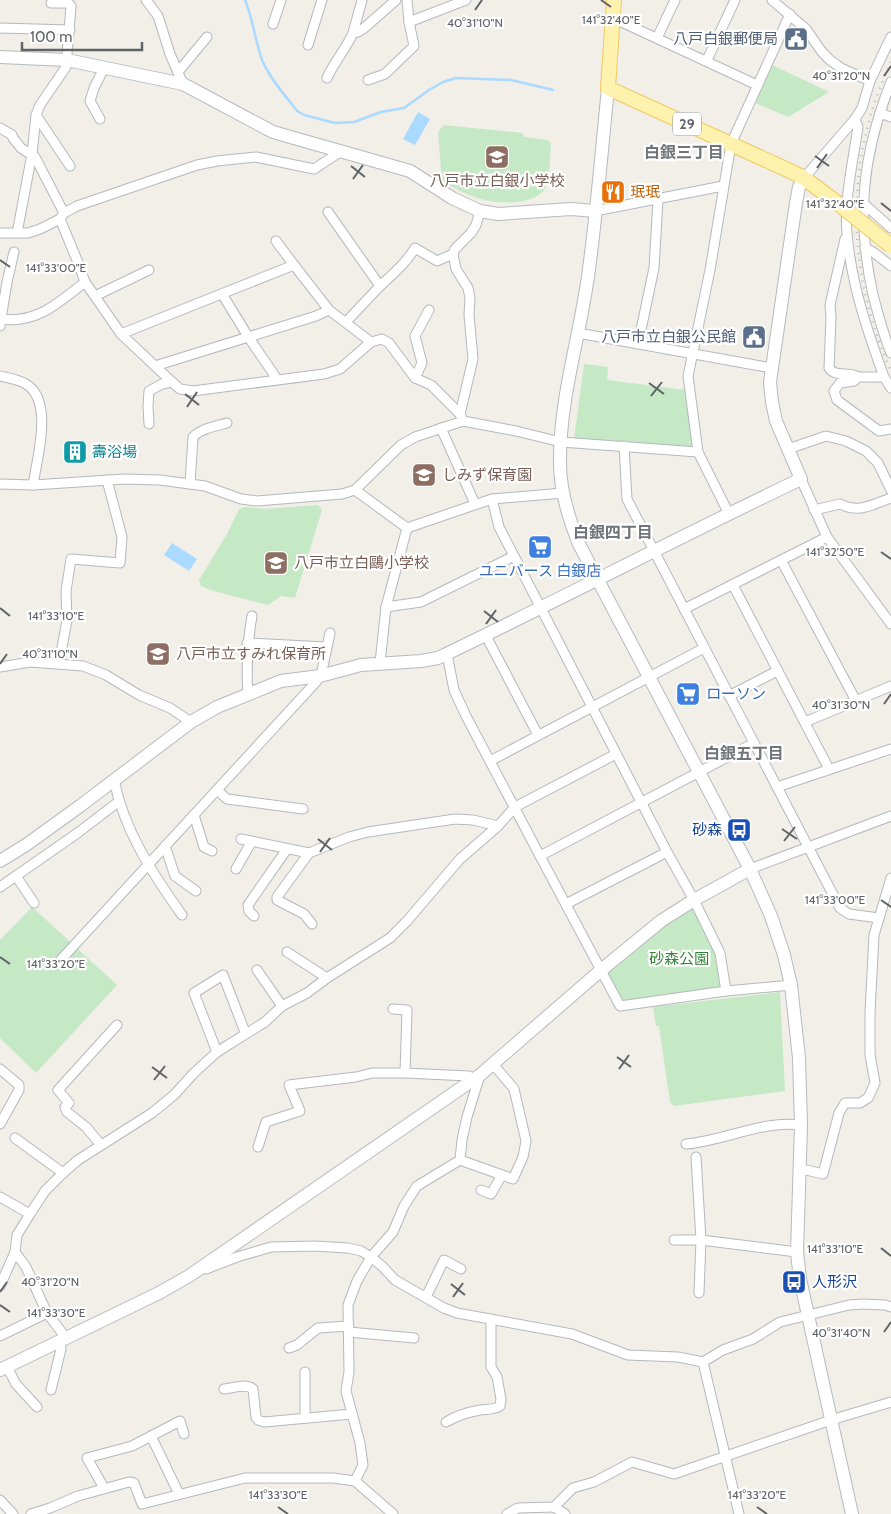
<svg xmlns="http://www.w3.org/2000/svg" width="891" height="1514" viewBox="0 0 891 1514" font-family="Cabin,'Noto Sans JP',sans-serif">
  <rect width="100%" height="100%" fill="#f1efe8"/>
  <g fill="#c5e8c5">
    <polygon points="770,64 829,92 788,117 753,102"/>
    <path d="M444,125L523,133L524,137L548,140L551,143C550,154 550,180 545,188C535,206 497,204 481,199C467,195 454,188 442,181L438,133L440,129Z"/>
    <polygon points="584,364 608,367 607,380 686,390 693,446 691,449 574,439"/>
    <polygon points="318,505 322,510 295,598 281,596 268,605 210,590 201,586 199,580 227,534 239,509 245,507 265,509"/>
    <polygon points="32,907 117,985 36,1073 0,1038 0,940"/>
    <polygon points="690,909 693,909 717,954 721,989 620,1002 607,976 608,972 664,925"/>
    <polygon points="780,992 785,1091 674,1106 670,1102 659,1026 656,1026 653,1007"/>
  </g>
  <g fill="#aadaff">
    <polygon points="418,112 430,119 415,145 403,139"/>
    <polygon points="172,543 197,559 189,571 164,555"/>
  </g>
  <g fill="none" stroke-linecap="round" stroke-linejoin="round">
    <path stroke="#aadaff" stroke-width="2.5" d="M245,0C253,19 255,40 262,60C270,79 285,95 297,111L304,115L335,123L354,122L381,112L404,108L429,90L443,82L456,78L511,80L553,90"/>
    <defs>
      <g id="street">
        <polyline points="146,0 158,16 170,54 183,84"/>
        <polyline points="362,0 353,33 358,32 363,29 396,0"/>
        <polyline points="772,0 806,29 822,52 830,60 841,68 870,81"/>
        <polyline points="613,18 757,85"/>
        <polyline points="409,22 466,0"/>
        <polyline points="273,24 281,0"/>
        <polyline points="0,28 70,30"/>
        <polyline points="657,38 675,0"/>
        <polyline points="308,45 322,0"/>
        <polyline points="707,60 735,0"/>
        <polyline points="178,72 207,37"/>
        <path d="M327,78C334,62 346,49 353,33"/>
        <polyline points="368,80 385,74 414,46 409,22 407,0"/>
        <path d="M891,82C862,155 856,218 873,295C878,314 883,334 891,353"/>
        <polyline points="880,113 891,117"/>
        <polyline points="36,115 70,166"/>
        <polyline points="100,119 90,101 94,88 104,68"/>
        <path d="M855,119L858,127C853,161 844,200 847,233C851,283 867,330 884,377H858"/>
        <polyline points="0,128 12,135 13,138 21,148 35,157 64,213"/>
        <polyline points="804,178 855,119 862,108 870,81 891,37"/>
        <polyline points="863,203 891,228"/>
        <polyline points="595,211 723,186"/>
        <polyline points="328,212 380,286 346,322"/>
        <polyline points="60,219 79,265 85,282"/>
        <polyline points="0,233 28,233 40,229 60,219 64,213 77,206 197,165 217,161 256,157 314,169 340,152"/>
        <polyline points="17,233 32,154 36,115 40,105 66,67 71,6 68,3 51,3"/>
        <path d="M845,239L830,305L831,317L829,368C836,378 849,371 858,377L854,381L840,383L834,391L837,400L879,431L891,429"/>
        <polyline points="276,241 294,265"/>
        <polyline points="865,248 873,252 891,266"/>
        <path d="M380,286C393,274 406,263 415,248L437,261L453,254"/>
        <polyline points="222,294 249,338 277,379"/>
        <polyline points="95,296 149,270"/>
        <polyline points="1,319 7,282 14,252"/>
        <path d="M0,326L1,319C37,324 58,303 85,282L121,334L172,382L180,389L193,391L324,374L340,369L371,342L382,339L389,343L415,378L431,385L460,414L463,421"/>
        <polyline points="578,333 772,368"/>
        <polyline points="121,334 294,265 329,310 371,342"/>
        <polyline points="638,344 654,268 658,200"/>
        <polyline points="155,366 316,316 329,310"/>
        <path d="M0,376C9,378 18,379 26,384C54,401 37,458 33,485"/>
        <polyline points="884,377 891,388"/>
        <polyline points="415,378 422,363 415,336 429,310"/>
        <polyline points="460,414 473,359 469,315 470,298 468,288 456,269 453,254 455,249 471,233 476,225 480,211"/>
        <polyline points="149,424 148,406 149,391 162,384 172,382"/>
        <polyline points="441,428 475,504"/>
        <polyline points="624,446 627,499 840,908 849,914 879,918"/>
        <polyline points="788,449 826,436 846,441 866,451 878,463 891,490"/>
        <polyline points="801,479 827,537 891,624"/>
        <polyline points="0,484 33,485 125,479 160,480 205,486 241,499 257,501 342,494 355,490 401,445 415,437 463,421 516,431 561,442 698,452"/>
        <path d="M190,484L193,437C202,428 216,426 227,423"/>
        <polyline points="355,490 407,528 386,607 380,663"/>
        <polyline points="492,499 499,527 514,556 667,852 694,900 720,953 726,991"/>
        <path d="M814,510L840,504C859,514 873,504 891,498"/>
        <polyline points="729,514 698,452 688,376 710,270 731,144 790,14"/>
        <polyline points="407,528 492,499 563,493"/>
        <polyline points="781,560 856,701"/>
        <polyline points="733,585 829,769"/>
        <polyline points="386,607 421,602 514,556"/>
        <polyline points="684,609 827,537"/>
        <polyline points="486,636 538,735"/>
        <polyline points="247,643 326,647"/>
        <polyline points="447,654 454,690 466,716 540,856"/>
        <polyline points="59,664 67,620 66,591 71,559 120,563 122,537 107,480"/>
        <polyline points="0,667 30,662 83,666 106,675 139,695 170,708 191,722"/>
        <path d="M248,694C246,665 247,644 252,616"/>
        <polyline points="729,696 777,671"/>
        <polyline points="805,722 891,686"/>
        <polyline points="754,743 540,856 620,1006 726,991 791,985"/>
        <polyline points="490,761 704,648"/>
        <path d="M114,780C124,830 152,873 182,915"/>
        <polyline points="777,787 891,749"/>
        <polyline points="217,790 227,799 303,809"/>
        <polyline points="194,815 204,847 212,851"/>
        <polyline points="241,839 309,853 349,837 368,832 455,819 473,820 498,826"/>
        <polyline points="165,846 175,876 196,891"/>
        <polyline points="309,853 277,897 277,900 304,914 312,924"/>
        <polyline points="236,869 252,841"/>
        <polyline points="750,869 891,816"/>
        <polyline points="16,876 34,903"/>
        <polyline points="0,887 79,832 118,802"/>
        <polyline points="566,904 667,852"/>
        <polyline points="254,916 249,911 248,905 287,849"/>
        <polyline points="287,952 327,978"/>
        <polyline points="56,965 316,682 322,671 330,633"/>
        <polyline points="257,970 282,1006"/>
        <polyline points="393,1009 407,1010 405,1073"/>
        <polyline points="217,1052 194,993 223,975 245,1032"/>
        <polyline points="0,1069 19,1085 19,1090 0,1124"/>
        <polyline points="15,1138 63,1173"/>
        <path d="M686,1144C724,1141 762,1120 801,1125"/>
        <polyline points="101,1145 86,1127 67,1112 65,1107 69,1103 58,1090 117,1025"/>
        <polyline points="258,1147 266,1122 300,1111 289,1085 356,1077 372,1073 405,1073 469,1076 472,1080"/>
        <polyline points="696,1157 701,1240 699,1293"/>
        <polyline points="460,1160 502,1175"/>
        <polyline points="806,1170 823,1174 839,1113 845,1103 860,1103 868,1098 875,1083 870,1055 870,1012 874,935 891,878"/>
        <polyline points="481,1190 491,1194 502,1175 513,1179 523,1157 526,1141 514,1089 493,1064"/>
        <polyline points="0,1197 30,1214"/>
        <polyline points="674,1240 701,1240 797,1252"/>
        <polyline points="206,1269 237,1257 271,1247 314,1246 348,1248 361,1251 371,1257 383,1267 395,1280 444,1308 457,1313 572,1334 628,1355 678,1357 703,1362 723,1350 753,1339 780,1322 849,1305 864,1304 885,1305 891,1307"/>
        <polyline points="0,1286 15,1252"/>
        <polyline points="426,1297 444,1260 461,1269"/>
        <polyline points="349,1332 414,1338"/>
        <polyline points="0,1336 47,1313"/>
        <polyline points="66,1338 47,1313 26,1267 15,1252 17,1235 30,1214 45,1191 63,1173 78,1160 152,1113 174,1095 194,1073 217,1052 265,1022 282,1006 307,993 327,978 390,938 407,921 460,859 498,826 515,807 616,754"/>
        <polyline points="289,1348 297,1345 318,1328 349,1326"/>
        <polyline points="703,1362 739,1514"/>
        <polyline points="7,1367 16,1384 37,1407"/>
        <polyline points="305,1372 305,1418"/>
        <path d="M224,1389C234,1388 246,1383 253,1389L256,1417L258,1420L264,1422L352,1414"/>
        <polyline points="51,1390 61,1349 60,1341"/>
        <path d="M446,1422C456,1416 469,1412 480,1410C487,1409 494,1410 500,1406L501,1399L497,1377L491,1367V1319"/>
        <polyline points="151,1436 179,1494"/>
        <polyline points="355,1481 363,1465 360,1443 346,1391 349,1372 348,1305 357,1281 371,1257 393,1232 404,1206 417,1186 460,1160 462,1140 467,1117 480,1075"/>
        <polyline points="104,1488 87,1458 132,1446 180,1421 184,1434"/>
        <polyline points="0,1500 13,1514"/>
        <polyline points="554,1507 565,1514"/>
        <polyline points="31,1514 50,1508 78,1496 129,1482 134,1483 142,1504 245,1478 333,1478 355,1481 393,1514"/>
        <polyline points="507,1514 518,1508 554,1507 573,1488 594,1482 632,1462 674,1474 831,1420 891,1402"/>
      </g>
      <g id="secondary">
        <polyline points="0,57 67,60 183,84 273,132 410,171 452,198 480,211 498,214 571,209 595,211"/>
        <path d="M608,88C602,148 597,209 589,269C581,334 559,398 560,464C560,492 569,519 579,544L750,869L771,916L784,955L791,985L799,1058L801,1125L797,1252L800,1279L852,1514"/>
        <path d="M0,861L26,845L80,806L191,722L217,707L281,681L320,676L361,665L421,661L438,658C559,600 679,537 801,479L776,421L772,402L770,382L796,203L799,187L804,178"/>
        <polyline points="0,1370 159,1293 189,1276 480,1075 600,971 661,921 694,900 750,869"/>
      </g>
      <polyline id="primary" points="614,0 608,88 790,171 804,178 840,205"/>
    </defs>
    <use href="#street" stroke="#b5b8bc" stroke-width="11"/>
    <use href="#secondary" stroke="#b6babf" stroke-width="14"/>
    <use href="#primary" stroke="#f2c960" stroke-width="16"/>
    <use href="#street" stroke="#fff" stroke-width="9"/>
    <use href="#secondary" stroke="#fff" stroke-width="12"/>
    <use href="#primary" stroke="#fff2af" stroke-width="14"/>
    <path stroke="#b6b7b8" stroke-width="2.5" stroke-dasharray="1 6" stroke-linecap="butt" d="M891,62C844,162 846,271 891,371"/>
    <defs>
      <polyline id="primary-bridge" points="840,205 891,246"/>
    </defs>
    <use href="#primary-bridge" stroke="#f2c960" stroke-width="16" stroke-linecap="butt"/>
    <use href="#primary-bridge" stroke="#fff2af" stroke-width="14"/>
  </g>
  <path fill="none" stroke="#5f6368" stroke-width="2" d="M601,0L611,7M475,10L482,0M884,76L891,66M815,156L829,166M351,166L365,177M817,168L827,154M353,179L363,165M881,203L891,211M0,260L10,267M649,383L664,394M185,394L199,405M651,396L662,382M187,407L197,392M881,552L891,559M0,608L10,616M484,611L498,622M486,624L496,610M0,664L7,654M884,704L891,694M782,829L797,839M318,839L332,850M784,841L795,827M320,852L330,838M881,900L891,907M0,957L10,964M617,1057L631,1067M152,1067L167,1078M619,1069L629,1055M154,1080L165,1066M881,1248L891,1256M451,1284L465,1295M0,1292L7,1282M453,1297L463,1283M0,1305L10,1312M884,1332L891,1322M278,1507L288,1514M757,1507L767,1514"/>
  <defs>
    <symbol id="civic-square" viewBox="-11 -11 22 22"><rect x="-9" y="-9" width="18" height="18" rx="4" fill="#5c6f8a" stroke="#fff"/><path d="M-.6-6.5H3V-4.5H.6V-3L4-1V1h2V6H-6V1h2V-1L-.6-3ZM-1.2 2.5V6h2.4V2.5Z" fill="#fff"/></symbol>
    <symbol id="school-square" viewBox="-11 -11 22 22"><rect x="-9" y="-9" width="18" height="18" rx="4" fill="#8d6e63" stroke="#fff"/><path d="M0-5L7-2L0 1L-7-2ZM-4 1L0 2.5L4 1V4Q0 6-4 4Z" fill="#fff"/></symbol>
    <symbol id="restaurant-square" viewBox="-11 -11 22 22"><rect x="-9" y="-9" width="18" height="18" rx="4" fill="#e8710a" stroke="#fff"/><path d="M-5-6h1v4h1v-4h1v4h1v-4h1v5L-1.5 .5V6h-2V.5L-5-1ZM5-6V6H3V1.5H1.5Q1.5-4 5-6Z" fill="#fff"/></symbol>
    <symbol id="building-square" viewBox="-11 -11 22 22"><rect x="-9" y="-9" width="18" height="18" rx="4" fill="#0f9aa8" stroke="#fff"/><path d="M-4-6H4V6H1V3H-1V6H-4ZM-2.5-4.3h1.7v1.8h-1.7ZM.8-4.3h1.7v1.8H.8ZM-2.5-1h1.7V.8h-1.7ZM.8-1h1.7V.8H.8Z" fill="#fff"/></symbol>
    <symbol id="supermarket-square" viewBox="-11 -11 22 22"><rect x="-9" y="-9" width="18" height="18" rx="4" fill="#3f7fe0" stroke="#fff"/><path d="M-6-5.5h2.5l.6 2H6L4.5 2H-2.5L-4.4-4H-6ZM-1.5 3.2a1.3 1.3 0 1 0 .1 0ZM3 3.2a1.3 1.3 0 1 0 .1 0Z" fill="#fff"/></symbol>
    <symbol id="bus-square" viewBox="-11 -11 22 22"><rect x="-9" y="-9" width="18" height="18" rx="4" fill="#1a4fb4" stroke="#fff"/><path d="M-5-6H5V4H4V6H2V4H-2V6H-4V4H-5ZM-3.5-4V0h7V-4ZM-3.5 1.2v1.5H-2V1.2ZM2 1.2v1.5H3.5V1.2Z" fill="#fff"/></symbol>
  </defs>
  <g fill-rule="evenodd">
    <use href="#civic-square" x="782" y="25" width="28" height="28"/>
    <use href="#school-square" x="483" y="143" width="28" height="28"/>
    <use href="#restaurant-square" x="599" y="178" width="28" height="28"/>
    <use href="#civic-square" x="740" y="323" width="28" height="28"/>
    <use href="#building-square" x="61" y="438" width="28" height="28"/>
    <use href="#school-square" x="410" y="461" width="28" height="28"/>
    <use href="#supermarket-square" x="526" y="533" width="28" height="28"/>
    <use href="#school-square" x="262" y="549" width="28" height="28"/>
    <use href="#school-square" x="144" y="640" width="28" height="28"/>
    <use href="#supermarket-square" x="674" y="680" width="28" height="28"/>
    <use href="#bus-square" x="725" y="816" width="28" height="28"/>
    <use href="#bus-square" x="780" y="1268" width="28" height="28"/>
  </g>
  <g text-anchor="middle" stroke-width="4.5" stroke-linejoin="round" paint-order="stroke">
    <rect fill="#fff" stroke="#8f9295" stroke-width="1" x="673" y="112.5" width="28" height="23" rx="4"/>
    <g font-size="14" font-weight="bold" fill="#5f6368">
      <text x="687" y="129">29</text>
    </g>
    <g font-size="15" fill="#4e5e75" stroke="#fff" text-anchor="end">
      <text x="778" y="44">八戸白銀郵便局</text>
      <text x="736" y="342">八戸市立白銀公民館</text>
    </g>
    <g font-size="15" fill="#785e54" stroke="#fff" text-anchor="start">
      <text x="497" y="186" text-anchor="middle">八戸市立白銀小学校</text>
      <text x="442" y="480">しみず保育園</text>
      <text x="294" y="568">八戸市立白鷗小学校</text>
      <text x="176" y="659">八戸市立すみれ保育所</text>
    </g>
    <g font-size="15" fill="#c56008" stroke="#fff" text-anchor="start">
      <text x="630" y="197">珉珉</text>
    </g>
    <g font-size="15" fill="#0d838f" stroke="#fff" text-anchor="start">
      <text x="92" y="457">壽浴場</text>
    </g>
    <g font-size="15" fill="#366cbe" stroke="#fff">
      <text x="540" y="576">ユニバース 白銀店</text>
      <text x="706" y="699" text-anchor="start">ローソン</text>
    </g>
    <g font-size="15" fill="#164399" stroke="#fff" text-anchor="end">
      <text x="722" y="835">砂森</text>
      <text x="812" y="1287" text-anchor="start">人形沢</text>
    </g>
    <g font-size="15" fill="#348238" stroke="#fff">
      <text x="679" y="964">砂森公園</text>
    </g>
    <g font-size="16" font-weight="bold" fill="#70757a" stroke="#fff">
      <text x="684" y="158">白銀三丁目</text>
      <text x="613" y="538">白銀四丁目</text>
      <text x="744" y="759">白銀五丁目</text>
    </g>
  </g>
  <g font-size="12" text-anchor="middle" fill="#5f6368" stroke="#fff" stroke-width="4.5" stroke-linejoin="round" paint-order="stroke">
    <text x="611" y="24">141°32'40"E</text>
    <text x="475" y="27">40°31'10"N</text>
    <text x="841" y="80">40°31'20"N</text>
    <text x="835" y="208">141°32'40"E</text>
    <text x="56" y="272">141°33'00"E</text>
    <text x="835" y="556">141°32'50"E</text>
    <text x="56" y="620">141°33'10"E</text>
    <text x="50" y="658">40°31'10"N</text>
    <text x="841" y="709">40°31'30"N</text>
    <text x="835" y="904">141°33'00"E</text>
    <text x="56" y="968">141°33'20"E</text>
    <text x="835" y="1253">141°33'10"E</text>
    <text x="50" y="1286">40°31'20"N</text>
    <text x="56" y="1317">141°33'30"E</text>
    <text x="841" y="1337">40°31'40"N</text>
    <text x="278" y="1499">141°33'30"E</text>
    <text x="757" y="1499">141°33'20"E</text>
  </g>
  <path d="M22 42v8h120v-8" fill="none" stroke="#5f6368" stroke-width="2.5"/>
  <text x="30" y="42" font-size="15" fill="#5f6368" stroke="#ffffff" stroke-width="4" paint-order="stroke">100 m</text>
</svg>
